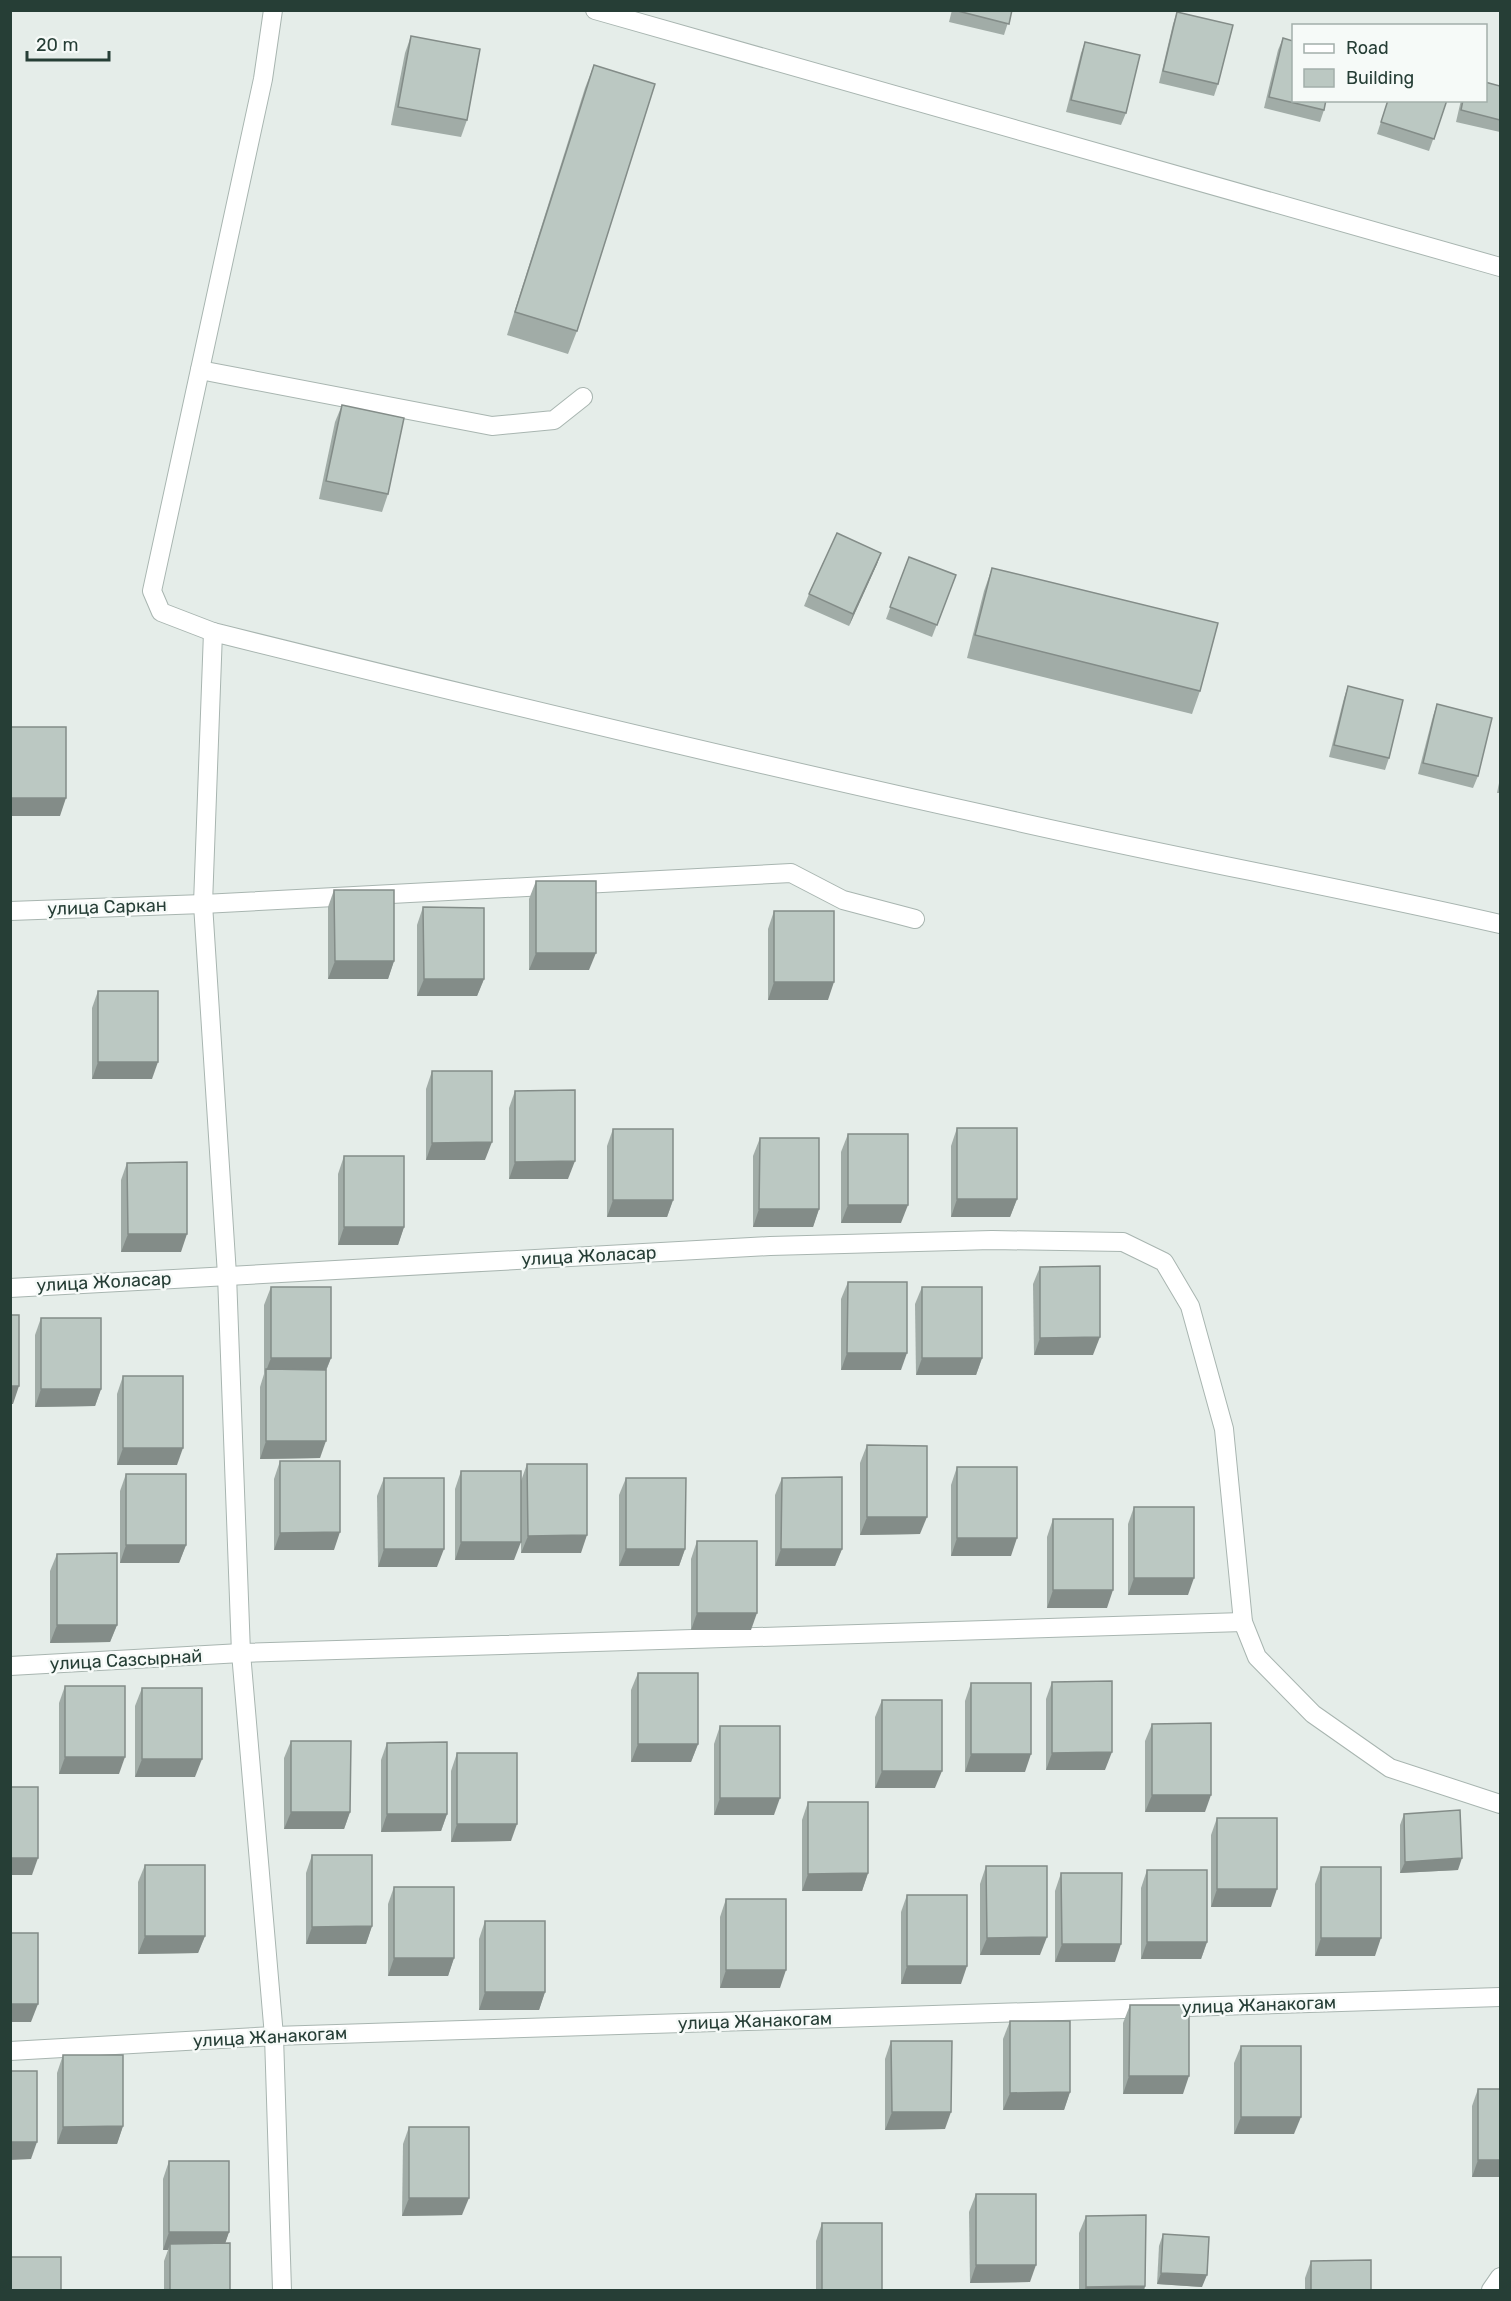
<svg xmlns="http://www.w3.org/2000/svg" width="1511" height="2301" viewBox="0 0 1511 2301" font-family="Rubik,sans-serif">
  <rect width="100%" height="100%" fill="#e5ede9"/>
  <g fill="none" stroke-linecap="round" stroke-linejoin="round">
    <defs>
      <g id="minor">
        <polyline points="595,10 1500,267"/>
        <polyline points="200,370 492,426 554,420 583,397"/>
        <polyline points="213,632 161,612 152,591 263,79 273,10"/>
        <polyline points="10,911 203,904 791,873 843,900 915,919"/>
        <polyline points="10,1288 770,1246 992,1240 1123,1242 1164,1262 1190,1306 1224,1429 1243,1622 1257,1657 1313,1714 1390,1768 1500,1804"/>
        <polyline points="10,1666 241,1653 1243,1622"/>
        <polyline points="10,2051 274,2036 1500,1997"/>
        <path d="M282,2290L274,2036L241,1653L227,1275L203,904L213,632C475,697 737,760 1001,818C1167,856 1334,886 1500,924"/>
        <polyline points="1491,2290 1500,2277"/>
      </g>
    </defs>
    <use href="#minor" stroke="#a8b5b0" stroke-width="20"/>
    <use href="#minor" stroke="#fff" stroke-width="18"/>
  </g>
  <g fill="#a1aca7">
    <polygon points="952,10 1012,10 1004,35 949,22"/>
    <polygon points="1177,12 1218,84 1214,96 1159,83 1173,24"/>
    <polygon points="411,36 467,120 461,137 391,125 405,53"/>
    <polygon points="1283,38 1324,110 1320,122 1264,108 1278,50"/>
    <polygon points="1085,42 1126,113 1121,125 1066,112 1081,53"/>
    <polygon points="594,65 577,331 568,354 507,335 585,88"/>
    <polygon points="1500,86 1500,132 1456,122 1461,100 1485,100"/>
    <polygon points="1388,100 1447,100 1429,151 1377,134"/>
    <polygon points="342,405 388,494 382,512 319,499 335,422"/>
    <polygon points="881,553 877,564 849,626 804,606 809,594"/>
    <polygon points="909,557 956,575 932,637 886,619"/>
    <polygon points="992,568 1200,691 1192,714 967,658 984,591"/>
    <polygon points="1348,686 1389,758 1385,770 1329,757 1344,698"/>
    <polygon points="1437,704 1478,776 1473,788 1418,774 1433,716"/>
    <polygon points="1500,778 1500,793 1497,793"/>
    <polygon points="536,881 589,970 529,970 529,899"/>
    <polygon points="334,890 394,961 388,979 328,979 328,907"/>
    <polygon points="423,907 484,979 477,996 417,996 417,925"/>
    <polygon points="774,911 828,1000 768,1000 768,929"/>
    <polygon points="98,991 152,1079 92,1079 92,1008"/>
    <polygon points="432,1071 485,1160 426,1160 426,1089"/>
    <polygon points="515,1091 568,1179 509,1179 509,1108"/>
    <polygon points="957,1128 1017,1199 1010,1217 951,1217 951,1146"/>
    <polygon points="613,1129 673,1200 667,1217 607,1217 607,1146"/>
    <polygon points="848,1134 901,1223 841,1223 841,1152"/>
    <polygon points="760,1138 819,1209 813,1227 753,1227 753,1156"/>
    <polygon points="344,1156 404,1227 398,1245 338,1245 338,1174"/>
    <polygon points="127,1163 181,1252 121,1252 121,1180"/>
    <polygon points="1040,1267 1093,1355 1034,1355 1033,1284"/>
    <polygon points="848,1282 901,1370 841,1370 841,1299"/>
    <polygon points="271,1287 331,1358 326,1371 320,1458 260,1459 260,1387 264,1374 264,1305"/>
    <polygon points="922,1287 982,1358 976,1375 916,1375 915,1304"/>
    <polygon points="41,1318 101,1389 95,1406 35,1407 35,1335"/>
    <polygon points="123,1376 177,1465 117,1465 117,1394"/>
    <polygon points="867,1445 920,1534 860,1535 860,1463"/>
    <polygon points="280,1461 334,1550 274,1550 274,1479"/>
    <polygon points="527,1464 581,1553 521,1553 521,1502 514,1560 455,1560 455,1489 461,1471 521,1481"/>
    <polygon points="957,1467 1011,1556 951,1556 951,1485"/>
    <polygon points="126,1474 186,1545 179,1563 120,1563 120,1491"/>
    <polygon points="384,1478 437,1567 378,1567 377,1496"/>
    <polygon points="626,1478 685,1549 679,1566 619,1566 619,1495"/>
    <polygon points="782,1478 842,1549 835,1566 775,1566 775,1495"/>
    <polygon points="1134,1507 1188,1595 1128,1595 1128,1524"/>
    <polygon points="1053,1519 1107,1608 1047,1608 1047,1537"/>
    <polygon points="697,1541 751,1630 691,1630 691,1559"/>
    <polygon points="57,1554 117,1625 110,1642 50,1643 50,1571"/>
    <polygon points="638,1673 698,1744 691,1762 631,1762 631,1690"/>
    <polygon points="1052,1682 1105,1770 1046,1770 1046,1699"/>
    <polygon points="971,1683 1025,1772 965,1772 965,1701"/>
    <polygon points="65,1686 119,1774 59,1774 59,1703"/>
    <polygon points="142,1688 195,1777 135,1777 135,1706"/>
    <polygon points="882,1700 935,1788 875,1788 875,1717"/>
    <polygon points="1152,1724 1205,1812 1145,1812 1145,1741"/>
    <polygon points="720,1726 774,1815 714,1815 714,1744"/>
    <polygon points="291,1741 350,1812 344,1829 284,1829 284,1758"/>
    <polygon points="387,1743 447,1814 441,1831 381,1832 381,1760"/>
    <polygon points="457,1753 511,1841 451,1842 451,1771"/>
    <polygon points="808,1802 868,1873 862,1891 802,1891 802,1820"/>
    <polygon points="1404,1814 1458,1870 1400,1873 1400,1825"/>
    <polygon points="1217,1818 1271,1907 1211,1907 1211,1835"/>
    <polygon points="312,1855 372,1926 366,1944 306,1944 306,1873"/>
    <polygon points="145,1865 205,1936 198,1953 138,1954 138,1882"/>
    <polygon points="986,1866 1040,1955 980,1955 980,1884"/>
    <polygon points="1321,1867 1375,1956 1315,1956 1315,1884"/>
    <polygon points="1147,1870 1207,1942 1201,1959 1141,1959 1141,1888"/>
    <polygon points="1061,1873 1115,1962 1055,1962 1055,1891"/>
    <polygon points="394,1887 454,1958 448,1976 388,1976 388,1904"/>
    <polygon points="907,1895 961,1984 901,1984 901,1912"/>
    <polygon points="726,1899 780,1988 720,1988 720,1917"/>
    <polygon points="485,1921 545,1992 539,2010 479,2010 479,1939"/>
    <polygon points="1130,2005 1183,2094 1123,2094 1123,2023"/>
    <polygon points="1010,2021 1070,2092 1064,2110 1003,2110 1003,2039"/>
    <polygon points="891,2041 945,2129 885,2130 885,2059"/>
    <polygon points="1241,2046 1294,2134 1234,2134 1234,2063"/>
    <polygon points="63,2055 123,2126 117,2144 57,2144 57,2073"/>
    <polygon points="1478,2089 1500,2089 1500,2177 1472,2177 1472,2106"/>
    <polygon points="409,2127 462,2215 402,2216 403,2144"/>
    <polygon points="169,2161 229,2232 225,2243 230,2290 164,2290 164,2261 168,2250 163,2250 163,2179"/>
    <polygon points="976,2194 1030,2282 970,2283 969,2212"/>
    <polygon points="1086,2216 1145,2286 1144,2290 1079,2290 1079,2233"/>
    <polygon points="822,2223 882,2290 816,2290 816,2241"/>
    <polygon points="1163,2234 1202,2287 1157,2284 1159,2246"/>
    <polygon points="1311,2261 1371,2290 1305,2290 1305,2278"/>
  </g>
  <g fill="#838c88">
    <polygon points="881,553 877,564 849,626 853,614"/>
    <polygon points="10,798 66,798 60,816 10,816"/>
    <polygon points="536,953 596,953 589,970 529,970"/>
    <polygon points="335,961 394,961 388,979 328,979"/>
    <polygon points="424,979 484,979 477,996 417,996"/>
    <polygon points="774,982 834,982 828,1000 768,1000"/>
    <polygon points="98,1062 158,1062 152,1079 92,1079"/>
    <polygon points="492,1142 485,1160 426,1160 432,1143"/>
    <polygon points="575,1161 568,1179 509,1179 515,1162"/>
    <polygon points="957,1199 1017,1199 1010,1217 951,1217"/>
    <polygon points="613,1200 673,1200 667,1217 607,1217"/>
    <polygon points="848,1205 908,1205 901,1223 841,1223"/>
    <polygon points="759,1209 819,1209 813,1227 753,1227"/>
    <polygon points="344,1227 404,1227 398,1245 338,1245"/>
    <polygon points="128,1234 187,1234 181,1252 121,1252"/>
    <polygon points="1100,1337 1093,1355 1034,1355 1040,1338"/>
    <polygon points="847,1353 907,1353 901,1370 841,1370"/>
    <polygon points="271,1358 331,1358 324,1375 266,1371"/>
    <polygon points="922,1358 982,1358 976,1375 916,1375"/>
    <polygon points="10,1386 19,1386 13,1404 10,1404"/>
    <polygon points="41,1389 101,1389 95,1406 35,1407"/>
    <polygon points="266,1441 326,1441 320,1458 260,1459"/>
    <polygon points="123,1448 183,1448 177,1465 117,1465"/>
    <polygon points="867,1517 927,1517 920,1534 860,1535"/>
    <polygon points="340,1532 334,1550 274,1550 280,1533"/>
    <polygon points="587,1535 581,1553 521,1553 528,1536"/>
    <polygon points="957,1538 1017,1538 1011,1556 951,1556"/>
    <polygon points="461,1542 521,1542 514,1560 455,1560"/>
    <polygon points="126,1545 186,1545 179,1563 120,1563"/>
    <polygon points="384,1549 444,1549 437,1567 378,1567"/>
    <polygon points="626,1549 685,1549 679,1566 619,1566"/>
    <polygon points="781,1549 842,1549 835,1566 775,1566"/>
    <polygon points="1134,1578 1194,1578 1188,1595 1128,1595"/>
    <polygon points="1053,1590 1113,1590 1107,1608 1047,1608"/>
    <polygon points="697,1613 757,1613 751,1630 691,1630"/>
    <polygon points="57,1625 117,1625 110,1642 50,1643"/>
    <polygon points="638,1744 698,1744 691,1762 631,1762"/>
    <polygon points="1112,1752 1105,1770 1046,1770 1052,1753"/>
    <polygon points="971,1754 1031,1754 1025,1772 965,1772"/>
    <polygon points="65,1757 125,1757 119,1774 59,1774"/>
    <polygon points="142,1759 202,1759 195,1777 135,1777"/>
    <polygon points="882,1771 942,1771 935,1788 875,1788"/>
    <polygon points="1152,1795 1211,1795 1205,1812 1145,1812"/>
    <polygon points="720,1798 780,1798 774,1815 714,1815"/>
    <polygon points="291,1812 350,1812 344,1829 284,1829"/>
    <polygon points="387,1814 447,1814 441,1831 381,1832"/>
    <polygon points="457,1824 517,1824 511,1841 451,1842"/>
    <polygon points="10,1858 38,1858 32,1875 10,1875"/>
    <polygon points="1462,1858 1458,1870 1400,1873 1405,1862"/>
    <polygon points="868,1873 862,1891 802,1891 808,1874"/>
    <polygon points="1217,1889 1277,1889 1271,1907 1211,1907"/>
    <polygon points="372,1926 366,1944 306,1944 312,1927"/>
    <polygon points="145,1936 205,1936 198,1953 138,1954"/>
    <polygon points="1047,1937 1040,1955 980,1955 987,1938"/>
    <polygon points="1321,1938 1381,1938 1375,1956 1315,1956"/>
    <polygon points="1147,1942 1207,1942 1201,1959 1141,1959"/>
    <polygon points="1062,1944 1121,1944 1115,1962 1055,1962"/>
    <polygon points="394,1958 454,1958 448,1976 388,1976"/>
    <polygon points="907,1966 967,1966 961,1984 901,1984"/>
    <polygon points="726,1970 786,1970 780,1988 720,1988"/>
    <polygon points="485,1992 545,1992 539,2010 479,2010"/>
    <polygon points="10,2004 38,2004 31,2022 10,2022"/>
    <polygon points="1129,2076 1189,2076 1183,2094 1123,2094"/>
    <polygon points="1070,2092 1064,2110 1003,2110 1010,2093"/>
    <polygon points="892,2112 951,2112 945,2129 885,2130"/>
    <polygon points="1241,2117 1301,2117 1294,2134 1234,2134"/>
    <polygon points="123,2126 117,2144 57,2144 63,2127"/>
    <polygon points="10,2142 37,2142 31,2159 10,2160"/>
    <polygon points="1478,2160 1500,2160 1500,2177 1472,2177"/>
    <polygon points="409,2198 469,2198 462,2215 402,2216"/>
    <polygon points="169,2232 229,2232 223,2250 170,2244 168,2250 163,2250"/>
    <polygon points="976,2265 1036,2265 1030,2282 970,2283"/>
    <polygon points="1161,2273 1207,2275 1202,2287 1157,2284"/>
    <polygon points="1145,2286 1144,2290 1084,2290 1086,2287"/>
  </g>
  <g fill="#bbc8c2" stroke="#838c88" stroke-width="1.5">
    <polygon points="954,10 1012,10 1009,24"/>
    <polygon points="1177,12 1233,25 1218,84 1163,71"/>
    <polygon points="411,36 480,49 467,120 398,107"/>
    <polygon points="1283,38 1293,41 1293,100 1326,100 1324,110 1269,97"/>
    <polygon points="1085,42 1140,55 1126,113 1071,100"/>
    <polygon points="594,65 655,84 577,331 515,312"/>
    <polygon points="1485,82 1500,86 1500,120 1461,110 1463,100 1485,100"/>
    <polygon points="1388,100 1447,100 1434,139 1381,122"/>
    <polygon points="342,405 404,418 388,494 326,481"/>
    <polygon points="837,533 881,553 853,614 809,594"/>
    <polygon points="909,557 956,575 937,625 890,607"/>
    <polygon points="992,568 1218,623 1200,691 975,635"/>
    <polygon points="1348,686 1403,700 1389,758 1334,745"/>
    <polygon points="1437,704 1492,718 1478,776 1423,763"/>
    <rect x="10" y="727" width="56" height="71"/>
    <rect x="536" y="881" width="60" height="72"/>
    <polygon points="334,890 394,890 394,961 335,961"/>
    <polygon points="423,907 484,908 484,979 424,979"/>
    <rect x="774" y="911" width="60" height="71"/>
    <rect x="98" y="991" width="60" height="71"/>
    <polygon points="432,1071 492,1071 492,1142 432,1143"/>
    <polygon points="575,1090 575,1161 515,1162 515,1091"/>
    <rect x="957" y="1128" width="60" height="71"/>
    <rect x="613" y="1129" width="60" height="71"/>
    <rect x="848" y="1134" width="60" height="71"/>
    <polygon points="760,1138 819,1138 819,1209 759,1209"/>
    <rect x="344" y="1156" width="60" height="71"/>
    <polygon points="187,1162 187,1234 128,1234 127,1163"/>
    <polygon points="1100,1266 1100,1337 1040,1338 1040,1267"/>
    <polygon points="848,1282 907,1282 907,1353 847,1353"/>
    <rect x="271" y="1287" width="60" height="71"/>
    <rect x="922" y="1287" width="60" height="71"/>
    <rect x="10" y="1315" width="9" height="71"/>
    <rect x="41" y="1318" width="60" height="71"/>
    <polygon points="266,1369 326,1370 326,1441 266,1441"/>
    <rect x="123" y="1376" width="60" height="72"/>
    <polygon points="867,1445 927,1446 927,1517 867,1517"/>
    <polygon points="280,1461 340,1461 340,1532 280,1533"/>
    <polygon points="527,1464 587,1464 587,1535 528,1536"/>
    <rect x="957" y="1467" width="60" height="71"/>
    <rect x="461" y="1471" width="60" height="71"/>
    <rect x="126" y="1474" width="60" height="71"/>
    <polygon points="842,1477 842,1549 781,1549 782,1478"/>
    <rect x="384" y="1478" width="60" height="71"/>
    <polygon points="626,1478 686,1478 685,1549 626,1549"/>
    <rect x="1134" y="1507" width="60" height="71"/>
    <rect x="1053" y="1519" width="60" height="71"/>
    <rect x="697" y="1541" width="60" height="72"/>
    <polygon points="117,1553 117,1625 57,1625 57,1554"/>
    <rect x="638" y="1673" width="60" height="71"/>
    <polygon points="1112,1681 1112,1752 1052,1753 1052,1682"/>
    <rect x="971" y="1683" width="60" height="71"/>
    <rect x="65" y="1686" width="60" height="71"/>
    <rect x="142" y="1688" width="60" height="71"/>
    <rect x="882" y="1700" width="60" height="71"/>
    <polygon points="1211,1723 1211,1795 1152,1795 1152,1724"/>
    <rect x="720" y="1726" width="60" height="72"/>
    <polygon points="291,1741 351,1741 350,1812 291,1812"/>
    <polygon points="447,1742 447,1814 387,1814 387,1743"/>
    <rect x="457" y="1753" width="60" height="71"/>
    <rect x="10" y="1787" width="28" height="71"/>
    <polygon points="808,1802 868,1802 868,1873 808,1874"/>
    <polygon points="1460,1810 1462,1858 1405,1862 1404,1814"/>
    <rect x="1217" y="1818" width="60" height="71"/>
    <polygon points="312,1855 372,1855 372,1926 312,1927"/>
    <rect x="145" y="1865" width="60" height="71"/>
    <polygon points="986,1866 1047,1866 1047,1937 987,1938"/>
    <rect x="1321" y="1867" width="60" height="71"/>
    <rect x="1147" y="1870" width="60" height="72"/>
    <polygon points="1061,1873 1122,1873 1121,1944 1062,1944"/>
    <rect x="394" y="1887" width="60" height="71"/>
    <rect x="907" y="1895" width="60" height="71"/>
    <rect x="726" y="1899" width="60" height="71"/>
    <rect x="485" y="1921" width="60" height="71"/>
    <rect x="10" y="1933" width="28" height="71"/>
    <polygon points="1130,2005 1189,2005 1189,2076 1129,2076"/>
    <polygon points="1010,2021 1070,2021 1070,2092 1010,2093"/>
    <polygon points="891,2041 952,2041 951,2112 892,2112"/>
    <rect x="1241" y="2046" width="60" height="71"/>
    <polygon points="63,2055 123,2055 123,2126 63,2127"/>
    <rect x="10" y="2071" width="27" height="71"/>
    <rect x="1478" y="2089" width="22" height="71"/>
    <rect x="409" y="2127" width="60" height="71"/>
    <rect x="169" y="2161" width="60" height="71"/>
    <rect x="976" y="2194" width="60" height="71"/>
    <polygon points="1146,2215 1145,2286 1086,2287 1086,2216"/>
    <rect x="822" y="2223" width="60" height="67"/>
    <polygon points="1163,2234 1209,2237 1207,2275 1161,2273"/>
    <polygon points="230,2243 230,2290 170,2290 170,2244"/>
    <rect x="10" y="2257" width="51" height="33"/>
    <polygon points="1371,2260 1371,2290 1311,2290 1311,2261"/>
  </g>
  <g text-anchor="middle" stroke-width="5" stroke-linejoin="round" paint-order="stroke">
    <g font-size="18" fill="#263e36" stroke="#f6faf8">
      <text transform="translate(107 907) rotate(-2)" y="6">улица Саркан</text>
      <text transform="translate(589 1256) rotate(-3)" y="6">улица Жоласар</text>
      <text transform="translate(104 1282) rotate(-3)" y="6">улица Жоласар</text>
      <text transform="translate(126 1660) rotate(-3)" y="6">улица Сазсырнай</text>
      <text transform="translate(1259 2005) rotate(-2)" y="6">улица Жанакогам</text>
      <text transform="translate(755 2021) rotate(-2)" y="6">улица Жанакогам</text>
      <text transform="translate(270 2037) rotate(-3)" y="6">улица Жанакогам</text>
    </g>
  </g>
  <rect width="1511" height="2301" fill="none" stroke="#263e36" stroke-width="24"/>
  <rect x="1292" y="24" width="195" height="78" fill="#f6faf8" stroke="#a3afaa" stroke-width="1.5"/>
  <rect x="1304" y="44" width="30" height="9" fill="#ffffff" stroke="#a3afaa" stroke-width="1.5"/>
  <text x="1346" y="54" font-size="18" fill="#263e36">Road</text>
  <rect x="1304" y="69" width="30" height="18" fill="#bbc8c2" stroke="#a3afaa" stroke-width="1.5"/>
  <text x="1346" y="84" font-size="18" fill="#263e36">Building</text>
  <path d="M27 51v9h82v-9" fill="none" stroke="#263e36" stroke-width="3"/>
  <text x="36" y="51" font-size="18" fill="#263e36" stroke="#f6faf8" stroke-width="4.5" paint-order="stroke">20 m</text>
</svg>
